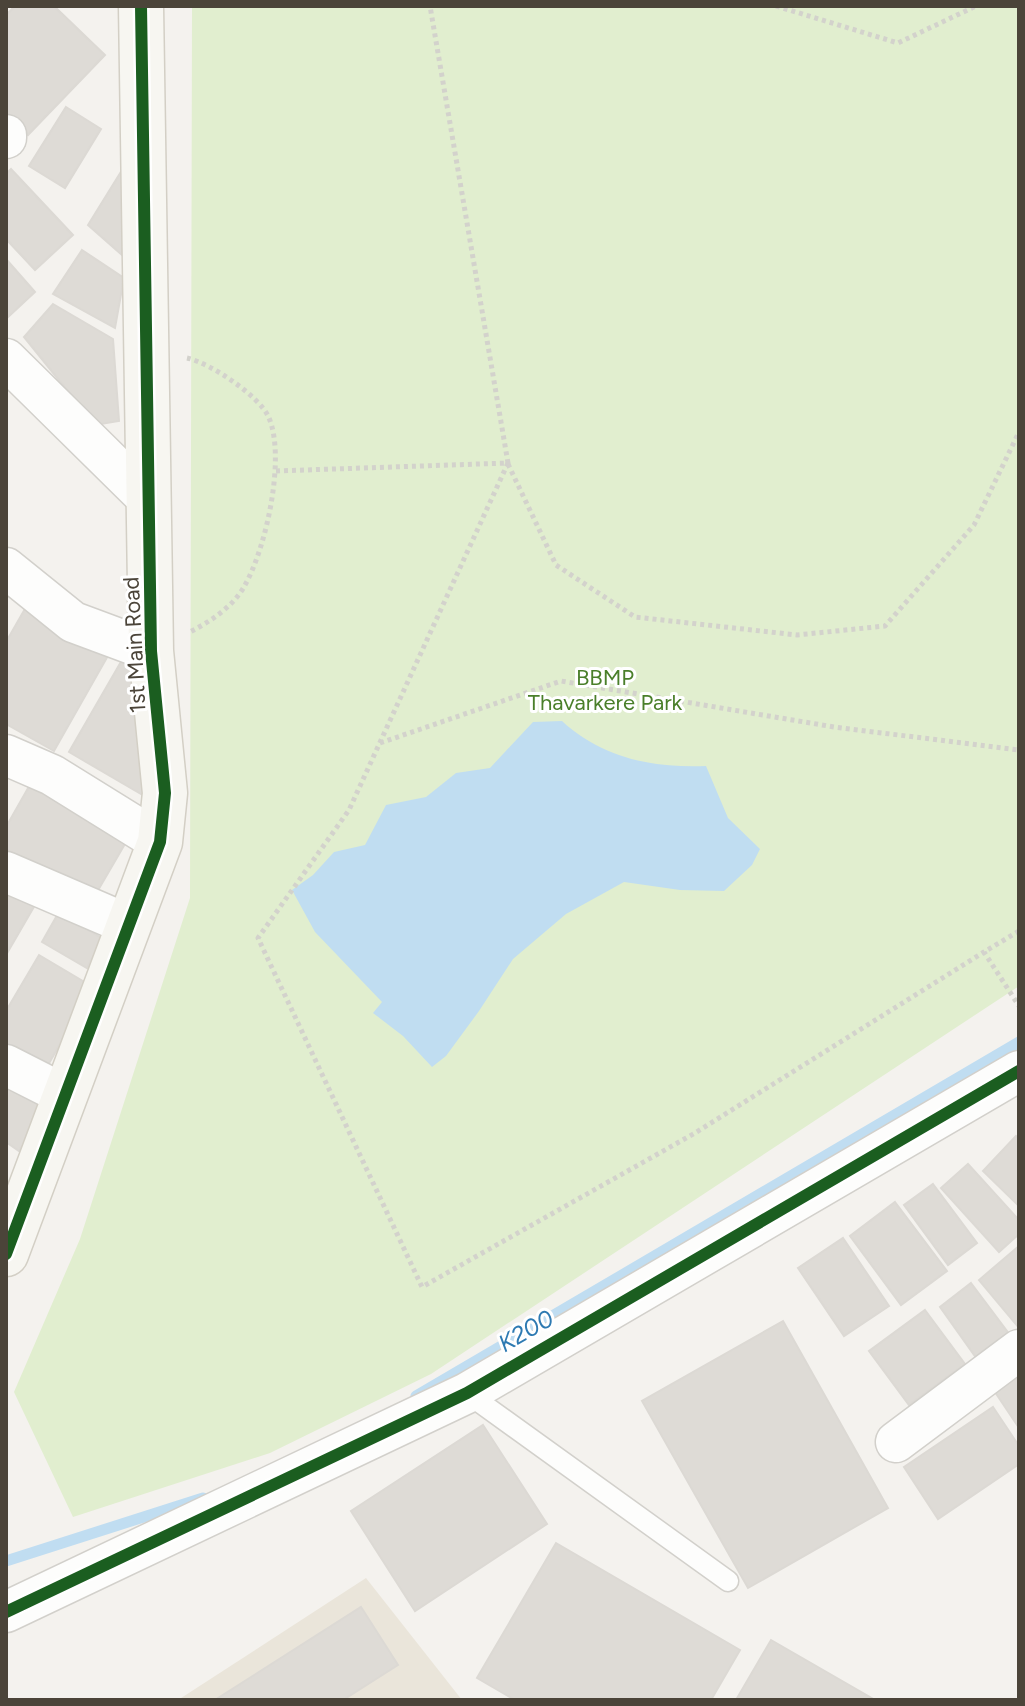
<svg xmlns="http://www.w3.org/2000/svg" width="1025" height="1706" viewBox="0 0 1025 1706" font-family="Figtree,sans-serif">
  <rect width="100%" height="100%" fill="#f4f2ee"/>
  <polygon fill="#eae5da" points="366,1578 462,1700 178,1700"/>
  <polygon fill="#e1eecf" points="192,6 1019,6 1019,986 431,1374 270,1453 73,1517 14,1392 80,1239 190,898"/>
  <path fill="#c0ddf1" d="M562,721C602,758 652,768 706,766L728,818L760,849L752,865L724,891L680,890L624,882L566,914L513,959L479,1011L446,1056L432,1067L403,1036L373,1013L382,1002L315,932L292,890L313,875L334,852L365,845L386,805L426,797L456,773L490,768L533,722Z"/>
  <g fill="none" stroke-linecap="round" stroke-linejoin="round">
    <g stroke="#c0ddf1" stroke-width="11">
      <polyline points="416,1396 1019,1042"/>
      <polyline points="6,1561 203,1498"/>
    </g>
  </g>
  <g fill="#dedbd6" stroke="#dcd9d4" stroke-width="2">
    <polygon points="15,6 54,6 105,55 28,135 6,114 6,15"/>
    <polygon points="66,107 101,129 65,188 29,166"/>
    <polygon points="127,162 122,255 88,225"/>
    <polygon points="11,169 73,235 35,270 6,239 6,174"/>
    <polygon points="82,250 124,278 115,328 53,294"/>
    <polygon points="6,259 35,292 6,319"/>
    <polygon points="53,304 113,339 119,421 95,425 24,337"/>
    <polygon points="26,607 109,654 54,751 6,724 6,642"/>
    <polygon points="122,660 152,673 148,798 69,752"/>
    <polygon points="36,774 133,830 93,899 6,849 6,827"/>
    <polygon points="6,879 39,898 6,955"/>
    <polygon points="59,912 103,939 87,968 42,942"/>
    <polygon points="39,955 93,987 40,1079 6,1059 6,1011"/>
    <polygon points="6,1076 52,1103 19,1151 6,1142"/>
    <polygon points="1016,1136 1019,1139 1019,1206 983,1171"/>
    <polygon points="968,1164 1019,1220 1019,1234 999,1252 941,1188"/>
    <polygon points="933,1184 977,1243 948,1265 904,1205"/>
    <polygon points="895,1202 947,1271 901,1305 850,1236"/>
    <polygon points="843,1238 889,1306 844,1336 798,1268"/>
    <polygon points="1019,1246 1019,1328 979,1280"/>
    <polygon points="971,1283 1010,1335 977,1359 940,1307"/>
    <polygon points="925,1310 965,1364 909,1405 869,1351"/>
    <polygon points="783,1321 888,1508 748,1588 642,1401"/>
    <polygon points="1019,1371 1019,1428 993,1389"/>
    <polygon points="993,1407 1019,1446 1019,1464 938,1519 904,1467"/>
    <polygon points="483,1425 547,1524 415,1611 351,1511"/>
    <polygon points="556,1543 740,1650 711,1700 515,1700 477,1678"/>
    <polygon points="361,1607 398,1665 343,1700 215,1700"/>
    <polygon points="771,1640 875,1700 736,1700"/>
  </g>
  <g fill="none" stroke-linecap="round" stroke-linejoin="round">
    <defs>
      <polyline id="lane" points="467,1393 728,1581"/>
      <g id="street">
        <polyline points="6,135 6,138"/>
        <polyline points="6,359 149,500"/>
        <polyline points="6,568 73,622 151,651"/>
        <polyline points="6,755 52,775 160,842"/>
        <polyline points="6,872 129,925"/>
        <polyline points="6,1065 65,1095"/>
        <polyline points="896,1442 1019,1350"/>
        <polyline points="6,1612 467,1393 1019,1071"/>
      </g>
      <polyline id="secondary" points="6,1254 160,842 165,793 151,651 141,6"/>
    </defs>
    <use href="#lane" stroke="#d2d0cb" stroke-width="23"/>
    <use href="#street" stroke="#d2d0cb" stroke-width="43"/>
    <use href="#secondary" stroke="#d3cfc5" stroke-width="47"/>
    <g stroke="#d3d2cc" stroke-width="5" stroke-dasharray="4 4" stroke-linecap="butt">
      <polyline points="776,6 898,43 976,6"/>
      <path d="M187,358C210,363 260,396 269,418C286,458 266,548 245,585C234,606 211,621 190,632"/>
      <polyline points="508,463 349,810 258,938 422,1287 695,1133 984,952"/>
      <polyline points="508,464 556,565 635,617 797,635 885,626 974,525 1019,432"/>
      <polyline points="276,471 508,463 430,6"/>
      <polyline points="380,743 561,681 834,727 1019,750"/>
      <polyline points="1019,931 984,952 1019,1006"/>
    </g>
    <use href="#lane" stroke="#fdfdfc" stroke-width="20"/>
    <use href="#street" stroke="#fdfdfc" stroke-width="40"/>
    <use href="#secondary" stroke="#f7f6f1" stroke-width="44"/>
    <defs>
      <g id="cycleway">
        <polyline points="6,1254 160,842 165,793 151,651 141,6"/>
        <polyline points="6,1612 467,1393 1019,1071"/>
      </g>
    </defs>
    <use href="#cycleway" stroke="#fff" stroke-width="17"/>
    <use href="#cycleway" stroke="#1b5e20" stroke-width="12"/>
  </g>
  <g text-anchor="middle" stroke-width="6" stroke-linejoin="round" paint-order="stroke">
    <g font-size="22" fill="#4b4439" stroke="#fff">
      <text transform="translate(134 645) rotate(-93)" y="8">1st Main Road</text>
    </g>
    <g font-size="22" fill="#4a7f2a" stroke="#fff">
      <text x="605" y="685">BBMP<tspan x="605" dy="25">Thavarkere Park</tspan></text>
    </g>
    <g font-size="24" font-style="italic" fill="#2e7ab2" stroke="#fff">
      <text transform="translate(526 1331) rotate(-30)" y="8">K200</text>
    </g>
  </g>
  <rect width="1025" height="1706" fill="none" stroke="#4b4439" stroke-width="16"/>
</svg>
